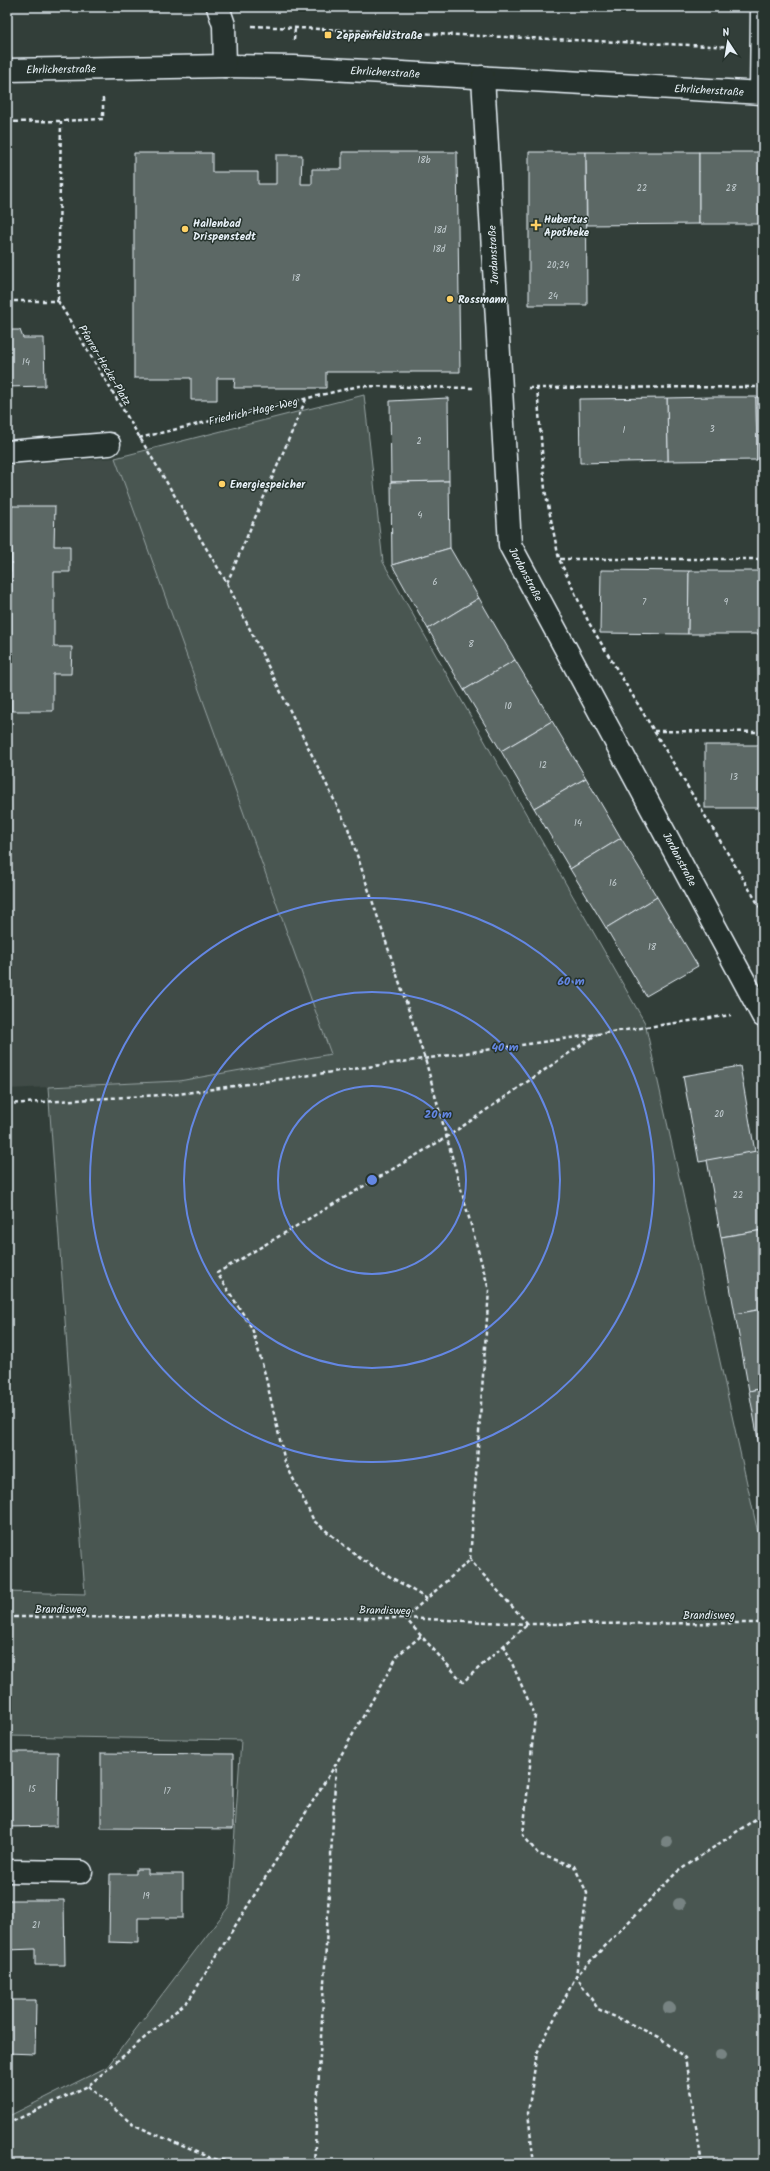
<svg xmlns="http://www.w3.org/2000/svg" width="770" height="2171" viewBox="0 0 770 2171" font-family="Kalam,sans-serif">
  <rect width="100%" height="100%" fill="#323e39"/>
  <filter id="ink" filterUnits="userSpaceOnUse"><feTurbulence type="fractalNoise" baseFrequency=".025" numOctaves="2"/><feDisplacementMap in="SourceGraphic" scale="8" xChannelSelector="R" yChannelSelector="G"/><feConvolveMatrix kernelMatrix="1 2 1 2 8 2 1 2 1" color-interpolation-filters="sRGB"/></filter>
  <g filter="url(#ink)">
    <polygon fill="#3f4b46" points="115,458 331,1054 179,1081 7,1089 7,465"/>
    <polygon fill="#495651" stroke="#98a4a4" points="364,395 383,562 645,1023 758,1533 763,1533 763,2164 7,2164 7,2117 107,2067 230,1905 241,1740 7,1736 7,1592 85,1594 48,1087 179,1081 331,1054 115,458"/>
    <g fill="#5c6865" stroke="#e8f1f8">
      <polygon points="342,152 457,152 460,372 326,372 326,388 234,388 235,378 217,378 217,400 191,400 191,378 134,378 134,153 212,153 212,172 258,172 258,184 276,184 276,155 302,155 301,184 312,184 312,169 342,169"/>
      <polygon points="529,152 586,152 587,305 529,305"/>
      <polygon points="586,152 699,152 699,224 587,225"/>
      <rect x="699" y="152" width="64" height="72"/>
      <polygon points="7,330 20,330 23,338 44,338 45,386 7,387"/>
      <polygon points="712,397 756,397 757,460 668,461 667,398"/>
      <polygon points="756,397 763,397 763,460 757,460"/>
      <polygon points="448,398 449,481 391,482 390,401"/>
      <polygon points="667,398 668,461 580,463 579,399"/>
      <polygon points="449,481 450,548 392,565 391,482"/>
      <polygon points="12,506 55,506 54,546 70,546 70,572 54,572 54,647 72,647 71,674 53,674 53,711 11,711"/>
      <polygon points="7,545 11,545 11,571 7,572"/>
      <polygon points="450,548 479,598 428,629 392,565"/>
      <polygon points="601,570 689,571 688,634 600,633"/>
      <polygon points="689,571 763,571 763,634 688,634"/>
      <polygon points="479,598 515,660 464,690 428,629"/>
      <rect x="7" y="647" width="4" height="27"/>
      <polygon points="515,660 552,721 501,751 464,690"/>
      <polygon points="552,721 586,778 534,808 501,751"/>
      <rect x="705" y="745" width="58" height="63"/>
      <polygon points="586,778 621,838 570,869 534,808"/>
      <polygon points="621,838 657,897 606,928 570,869"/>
      <polygon points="657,897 698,966 646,996 606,928"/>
      <polygon points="740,1066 755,1152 699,1162 683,1076"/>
      <polygon points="762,1150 763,1230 721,1237 707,1160"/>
      <polygon points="763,1230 763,1309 735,1314 721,1237"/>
      <polygon points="763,1309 763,1388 749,1391 735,1314"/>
      <polygon points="763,1388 763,1466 749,1391"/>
      <polygon points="7,1752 58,1752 57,1826 7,1827"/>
      <polygon points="101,1753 233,1754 233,1829 101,1828"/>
      <polygon points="136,1869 148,1869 148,1874 183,1874 183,1918 138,1918 138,1943 109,1942 110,1874 136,1874"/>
      <polygon points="7,1900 64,1900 65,1965 35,1965 35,1949 7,1950"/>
      <polygon points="7,2000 36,2000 35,2054 7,2053"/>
    </g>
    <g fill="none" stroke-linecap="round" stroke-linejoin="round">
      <defs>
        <g id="street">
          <polyline points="225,66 294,67 763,93"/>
          <polyline points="483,77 510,545 763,1016"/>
          <polyline points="761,93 762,7"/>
          <polyline points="7,452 109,444"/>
          <polyline points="7,1871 81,1872"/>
        </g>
        <polyline id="secondary" points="7,70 225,66 224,25 218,7"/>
      </defs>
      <use href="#street" stroke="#e8f1f8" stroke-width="25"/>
      <use href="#secondary" stroke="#e8f1f8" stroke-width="25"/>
      <g stroke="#e8f1f8" stroke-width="2.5" stroke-dasharray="4 3" stroke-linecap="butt">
        <polyline points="252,26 735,47"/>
        <polyline points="294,40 295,28"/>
        <polyline points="7,122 61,121"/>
        <polyline points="58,300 61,121 103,119 103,96"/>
        <polyline points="7,301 58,301"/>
        <polyline points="58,301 227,583 348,828 425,1059 489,1290 470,1560 405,1618 463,1682 528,1624 470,1560"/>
        <polyline points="537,387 545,490 559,559 589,623 763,912"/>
        <polyline points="528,388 763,387"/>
        <polyline points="139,438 359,386 475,388"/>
        <polyline points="560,559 763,559"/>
        <polyline points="227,583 306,399"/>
        <polyline points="654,731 763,732"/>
        <polyline points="7,1104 178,1094 731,1015"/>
        <polyline points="427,1599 361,1559 314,1521 285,1462 265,1374 252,1328 217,1273 447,1137 597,1034"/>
        <polyline points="7,1617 405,1618 528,1624 763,1623"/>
        <polyline points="504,1645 535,1716 523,1835 538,1854 574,1866 587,1893 576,1976 598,2009 659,2037 685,2058 702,2164"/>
        <polyline points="88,2086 132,2124 210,2158 243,2164"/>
        <polyline points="7,2124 88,2086 189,2000 336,1764 398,1655 421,1636"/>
        <polyline points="314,2164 336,1765"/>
        <polyline points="534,2164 528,2113 537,2053 576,1976 677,1872 763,1814"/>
      </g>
      <use href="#street" stroke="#26332d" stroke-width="22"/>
      <use href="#secondary" stroke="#26332d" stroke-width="22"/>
    </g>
    <g fill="#778382">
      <circle cx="667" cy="1842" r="6"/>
      <circle cx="679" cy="1904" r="6"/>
      <circle cx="669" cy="2008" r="6"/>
      <circle cx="721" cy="2055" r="6"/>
    </g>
  </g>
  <g fill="none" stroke="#6487e3" stroke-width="2">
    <circle cx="372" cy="1180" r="94"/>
    <circle cx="372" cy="1180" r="188"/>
    <circle cx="372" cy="1180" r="282"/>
  </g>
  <g fill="#ffd166" stroke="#26332d" stroke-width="1.5">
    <rect x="324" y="31" width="8" height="8" rx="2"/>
    <path d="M534 219h4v4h4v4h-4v4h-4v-4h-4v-4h4z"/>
    <circle cx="185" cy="229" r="4"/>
    <circle cx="450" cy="299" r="4"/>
    <circle cx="222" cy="484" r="4"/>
  </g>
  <g text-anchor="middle" stroke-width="3" stroke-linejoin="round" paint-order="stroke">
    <g font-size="9" fill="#c5cfd3">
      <text x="424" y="163">18b</text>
      <text x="642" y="191">22</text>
      <text x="731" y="191">28</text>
      <text x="440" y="233">18d</text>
      <text x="439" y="252">18d</text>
      <text x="558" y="268">20;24</text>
      <text x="296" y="281">18</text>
      <text x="553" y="299">24</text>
      <text x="26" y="365">14</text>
      <text x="712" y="432">3</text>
      <text x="624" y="433">1</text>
      <text x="419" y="444">2</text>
      <text x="420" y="518">4</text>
      <text x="435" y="585">6</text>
      <text x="644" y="605">7</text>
      <text x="726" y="605">9</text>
      <text x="471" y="647">8</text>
      <text x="508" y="709">10</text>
      <text x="543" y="768">12</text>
      <text x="734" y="780">13</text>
      <text x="578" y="826">14</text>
      <text x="613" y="886">16</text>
      <text x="652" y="950">18</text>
      <text x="719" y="1117">20</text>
      <text x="738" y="1198">22</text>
      <text x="32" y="1792">15</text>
      <text x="167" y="1794">17</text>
      <text x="146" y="1899">19</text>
      <text x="36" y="1928">21</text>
    </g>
    <g font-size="11" font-weight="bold" fill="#e8f1f8" stroke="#26332d" text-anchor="start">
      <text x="336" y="39">Zeppenfeldstraße</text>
      <text x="544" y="223">Hubertus<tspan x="544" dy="13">Apotheke</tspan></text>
      <text x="193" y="227">Hallenbad<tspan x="193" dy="13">Drispenstedt</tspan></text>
      <text x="458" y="303">Rossmann</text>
      <text x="230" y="488">Energiespeicher</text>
    </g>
    <g font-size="11" fill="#e8f1f8" stroke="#26332d">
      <text transform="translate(61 69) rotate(-1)" y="4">Ehrlicherstraße</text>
      <text transform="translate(385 72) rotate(3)" y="4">Ehrlicherstraße</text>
      <text transform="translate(709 90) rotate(3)" y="4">Ehrlicherstraße</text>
      <text transform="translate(493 255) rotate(-93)" y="4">Jordanstraße</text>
      <text transform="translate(105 365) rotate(59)" y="4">Pfarrer-Hecke-Platz</text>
      <text transform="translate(253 411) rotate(-13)" y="4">Friedrich-Hage-Weg</text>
      <text transform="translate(526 574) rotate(62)" y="4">Jordanstraße</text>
      <text transform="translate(680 859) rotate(62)" y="4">Jordanstraße</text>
      <text x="61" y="1613">Brandisweg</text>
      <text transform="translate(385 1610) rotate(1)" y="4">Brandisweg</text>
      <text x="709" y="1619">Brandisweg</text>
    </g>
  </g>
  <circle cx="372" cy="1180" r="6" fill="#6487e3" stroke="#26332d" stroke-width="2"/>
  <g font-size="12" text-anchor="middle" font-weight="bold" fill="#6487e3" stroke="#26332d" stroke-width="3" stroke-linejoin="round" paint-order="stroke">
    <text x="571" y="985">60 m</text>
    <text x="505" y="1051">40 m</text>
    <text x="438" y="1118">20 m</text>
  </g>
  <rect width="770" height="2171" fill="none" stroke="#26332d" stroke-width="24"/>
  <rect x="12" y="12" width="746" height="2147" fill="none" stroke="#e8f1f8" stroke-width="1.5" filter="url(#ink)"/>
  <g transform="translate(728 42) rotate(348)" stroke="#26332d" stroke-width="3" paint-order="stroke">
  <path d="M0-3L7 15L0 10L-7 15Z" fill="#e8f1f8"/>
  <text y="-6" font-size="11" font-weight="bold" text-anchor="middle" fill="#e8f1f8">N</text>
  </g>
</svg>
